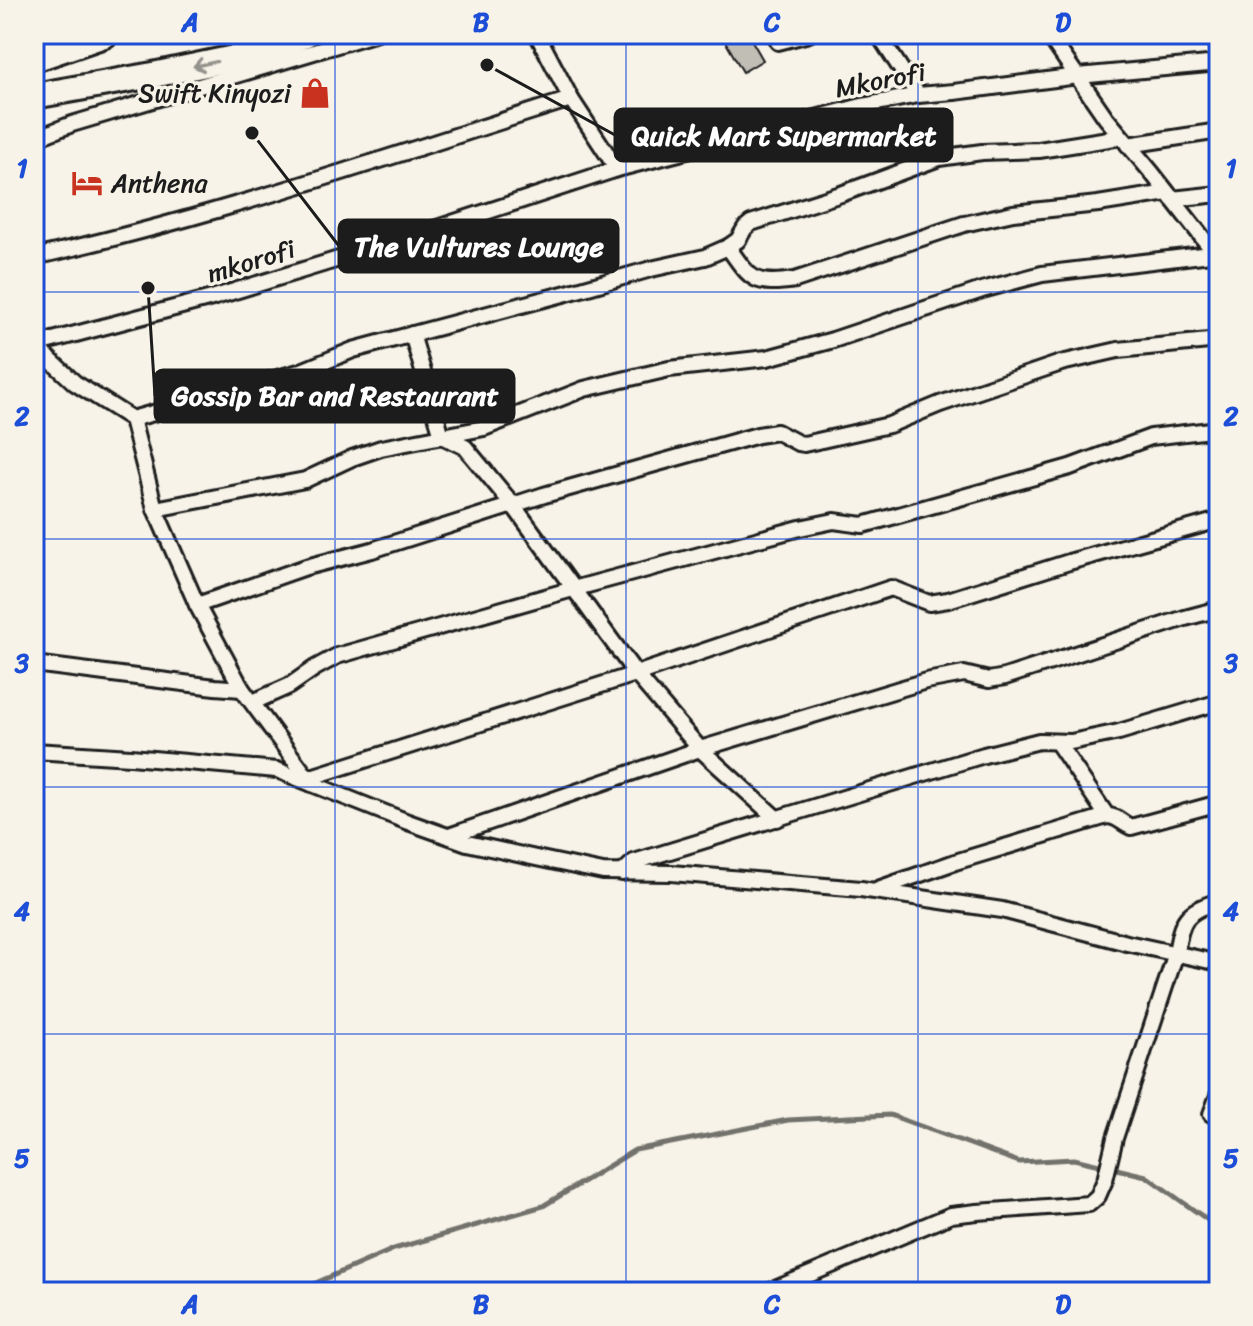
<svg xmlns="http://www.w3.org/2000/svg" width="1253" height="1326" viewBox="0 0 1253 1326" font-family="Sriracha,sans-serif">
  <rect width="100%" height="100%" fill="#f7f3e8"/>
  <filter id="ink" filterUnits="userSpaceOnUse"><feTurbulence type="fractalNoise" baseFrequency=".0125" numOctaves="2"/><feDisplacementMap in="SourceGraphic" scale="16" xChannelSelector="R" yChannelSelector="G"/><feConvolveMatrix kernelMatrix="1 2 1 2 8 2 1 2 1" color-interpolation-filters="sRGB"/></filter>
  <g filter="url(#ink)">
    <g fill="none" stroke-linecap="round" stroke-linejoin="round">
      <polyline stroke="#72716c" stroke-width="5" points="295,1292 394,1249 543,1206 635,1150 788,1120 890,1115 1019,1162 1074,1159 1146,1176 1219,1228"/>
    </g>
    <polygon fill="#c0beb5" stroke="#1c1c1c" stroke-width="2" points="721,34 748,34 763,60 743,72"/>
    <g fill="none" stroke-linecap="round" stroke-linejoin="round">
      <defs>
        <g id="minor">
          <polyline points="537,34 571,99 617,169"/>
          <polyline points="878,34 918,95"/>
          <polyline points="1048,34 1106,118 1152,173 1217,256"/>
          <polyline points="1210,34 1219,48"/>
          <polyline points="778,42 809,34"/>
          <polyline points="34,139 72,124 374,34"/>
          <polyline points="1128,145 1219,131"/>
          <polyline points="1172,199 1219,194"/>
          <path d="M728,247C751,280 754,286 795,280L964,224L1013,213L1098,204L1167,193"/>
          <path d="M34,257C216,217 393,155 571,99"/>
          <polyline points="412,334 442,436 465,447 513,505 636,674 700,749 777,819"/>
          <polyline points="34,345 212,298 394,242 617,169 862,106 918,95 954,92 1078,76 1219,63"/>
          <polyline points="34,345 75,383 132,419 155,509 197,605 242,689 312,784"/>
          <polyline points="132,419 299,372 353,350 567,293 651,269 705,257 728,247 738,240 745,228 751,223 841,194 939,158 982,152 1039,150 1121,137"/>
          <polyline points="155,509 305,480 352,458 381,448 484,428 584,389 669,369 767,358 833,340 982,290 1042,274 1219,253"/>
          <polyline points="197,605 306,567 372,550 544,495 758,435 777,432 798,443 804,444 889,425 940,404 1061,363 1118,350 1219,340"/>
          <polyline points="34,664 215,687 242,689"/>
          <polyline points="253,702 289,686 315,668 337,656 573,589 800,528 834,521 863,525 1070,467 1151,437 1219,429"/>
          <polyline points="1057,742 1107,816"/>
          <polyline points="34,751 131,757 277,770 408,822 467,843 536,858 603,872 671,873 861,889 1002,910 1127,943 1219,963"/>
          <polyline points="308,778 642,672 891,588 929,603 948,600 1069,562 1219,520"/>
          <polyline points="449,836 700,749 926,681 964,674 989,680 1005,677 1185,618 1219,609"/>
          <polyline points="622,873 634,862 984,755 1039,741 1071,742 1119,732 1219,702"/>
          <path d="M878,889L955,862L1107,816C1118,816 1121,823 1131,827L1219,803"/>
          <polyline points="1211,1114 1219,1093"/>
          <path d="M768,1292L951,1215L977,1212L1089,1204L1098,1196L1105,1180L1115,1138L1176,953C1182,919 1184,912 1219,901"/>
        </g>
        <polyline id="trunk" points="34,96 153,75 258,53 306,34"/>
        <polyline id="motorway" points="34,58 104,34"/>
      </defs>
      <use href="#minor" stroke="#1c1c1c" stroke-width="20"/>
      <use href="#trunk" stroke="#1c1c1c" stroke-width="30"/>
      <use href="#motorway" stroke="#1c1c1c" stroke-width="32"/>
      <use href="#minor" stroke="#f7f3e8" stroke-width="14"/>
      <use href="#trunk" stroke="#f7f3e8" stroke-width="24"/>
      <use href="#motorway" stroke="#f7f3e8" stroke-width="26"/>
    </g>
    <defs><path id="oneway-shaft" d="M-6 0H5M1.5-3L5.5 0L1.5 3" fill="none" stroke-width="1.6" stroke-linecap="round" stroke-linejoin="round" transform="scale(2)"/></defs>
    <use stroke="#94928c" href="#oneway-shaft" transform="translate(205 64) rotate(168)"/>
  </g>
  <path fill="none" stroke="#1d4ed8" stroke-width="2" stroke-opacity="0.55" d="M335,34V1292M626,34V1292M918,34V1292M34,292H1219M34,539H1219M34,787H1219M34,1034H1219"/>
  <defs>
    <symbol id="shop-bare" viewBox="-9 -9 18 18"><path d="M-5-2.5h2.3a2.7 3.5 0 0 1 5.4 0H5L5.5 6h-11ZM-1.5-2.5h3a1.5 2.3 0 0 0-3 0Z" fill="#c8321e" stroke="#f7f3e8" stroke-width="2.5" paint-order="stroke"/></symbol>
    <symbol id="hotel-bare" viewBox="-9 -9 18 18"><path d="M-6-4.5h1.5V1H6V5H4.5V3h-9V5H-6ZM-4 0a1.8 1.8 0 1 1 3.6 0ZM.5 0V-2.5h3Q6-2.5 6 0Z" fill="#c8321e" stroke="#f7f3e8" stroke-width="2.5" paint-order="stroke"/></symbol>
  </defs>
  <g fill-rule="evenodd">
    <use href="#shop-bare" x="293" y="71" width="44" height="44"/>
    <use href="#hotel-bare" x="65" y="161" width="44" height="44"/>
  </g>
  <g text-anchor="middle" stroke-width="7" stroke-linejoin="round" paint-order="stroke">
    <g font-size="26" fill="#1c1c1c" stroke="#f7f3e8">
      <text transform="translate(880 80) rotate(-11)" y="9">Mkorofi</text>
      <text transform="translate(251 261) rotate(-17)" y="9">mkorofi</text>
    </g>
    <g font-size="26" fill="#1c1c1c" stroke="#f7f3e8" text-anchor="end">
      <text x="291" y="102">Swift Kinyozi</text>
      <text x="111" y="192" text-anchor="start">Anthena</text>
    </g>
  </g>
  <path fill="none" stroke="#1c1c1c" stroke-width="3" d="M487 65L615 135M252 133L339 246M148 288L155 396"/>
  <g fill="#1c1c1c" stroke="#f7f3e8" stroke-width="3">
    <circle cx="487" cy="65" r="8"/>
    <circle cx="252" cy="133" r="8"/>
    <circle cx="148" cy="288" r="8"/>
  </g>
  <g fill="#1c1c1c" stroke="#1c1c1c" stroke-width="3">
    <rect x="615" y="109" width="337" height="52" rx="8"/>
    <rect x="339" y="220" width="279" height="52" rx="8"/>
    <rect x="155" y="370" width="359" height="52" rx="8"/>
  </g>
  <g font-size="28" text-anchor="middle" font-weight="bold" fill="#fff">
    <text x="784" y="145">Quick Mart Supermarket</text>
    <text x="479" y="256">The Vultures Lounge</text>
    <text x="335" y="405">Gossip Bar and Restaurant</text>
  </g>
  <rect width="1253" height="1326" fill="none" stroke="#f7f3e8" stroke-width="88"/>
  <rect x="44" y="44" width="1165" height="1238" fill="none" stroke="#1d4ed8" stroke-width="3"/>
  <g font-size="26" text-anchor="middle" font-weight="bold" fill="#1d4ed8">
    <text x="190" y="31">A</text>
    <text x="481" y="31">B</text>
    <text x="772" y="31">C</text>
    <text x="1063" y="31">D</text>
    <text x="22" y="177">1</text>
    <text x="1231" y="177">1</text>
    <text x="22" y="425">2</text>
    <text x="1231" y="425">2</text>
    <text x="22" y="672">3</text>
    <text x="1231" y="672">3</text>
    <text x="22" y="920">4</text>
    <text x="1231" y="920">4</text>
    <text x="22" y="1167">5</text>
    <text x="1231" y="1167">5</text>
    <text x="190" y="1313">A</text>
    <text x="481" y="1313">B</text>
    <text x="772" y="1313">C</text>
    <text x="1063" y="1313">D</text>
  </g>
</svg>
